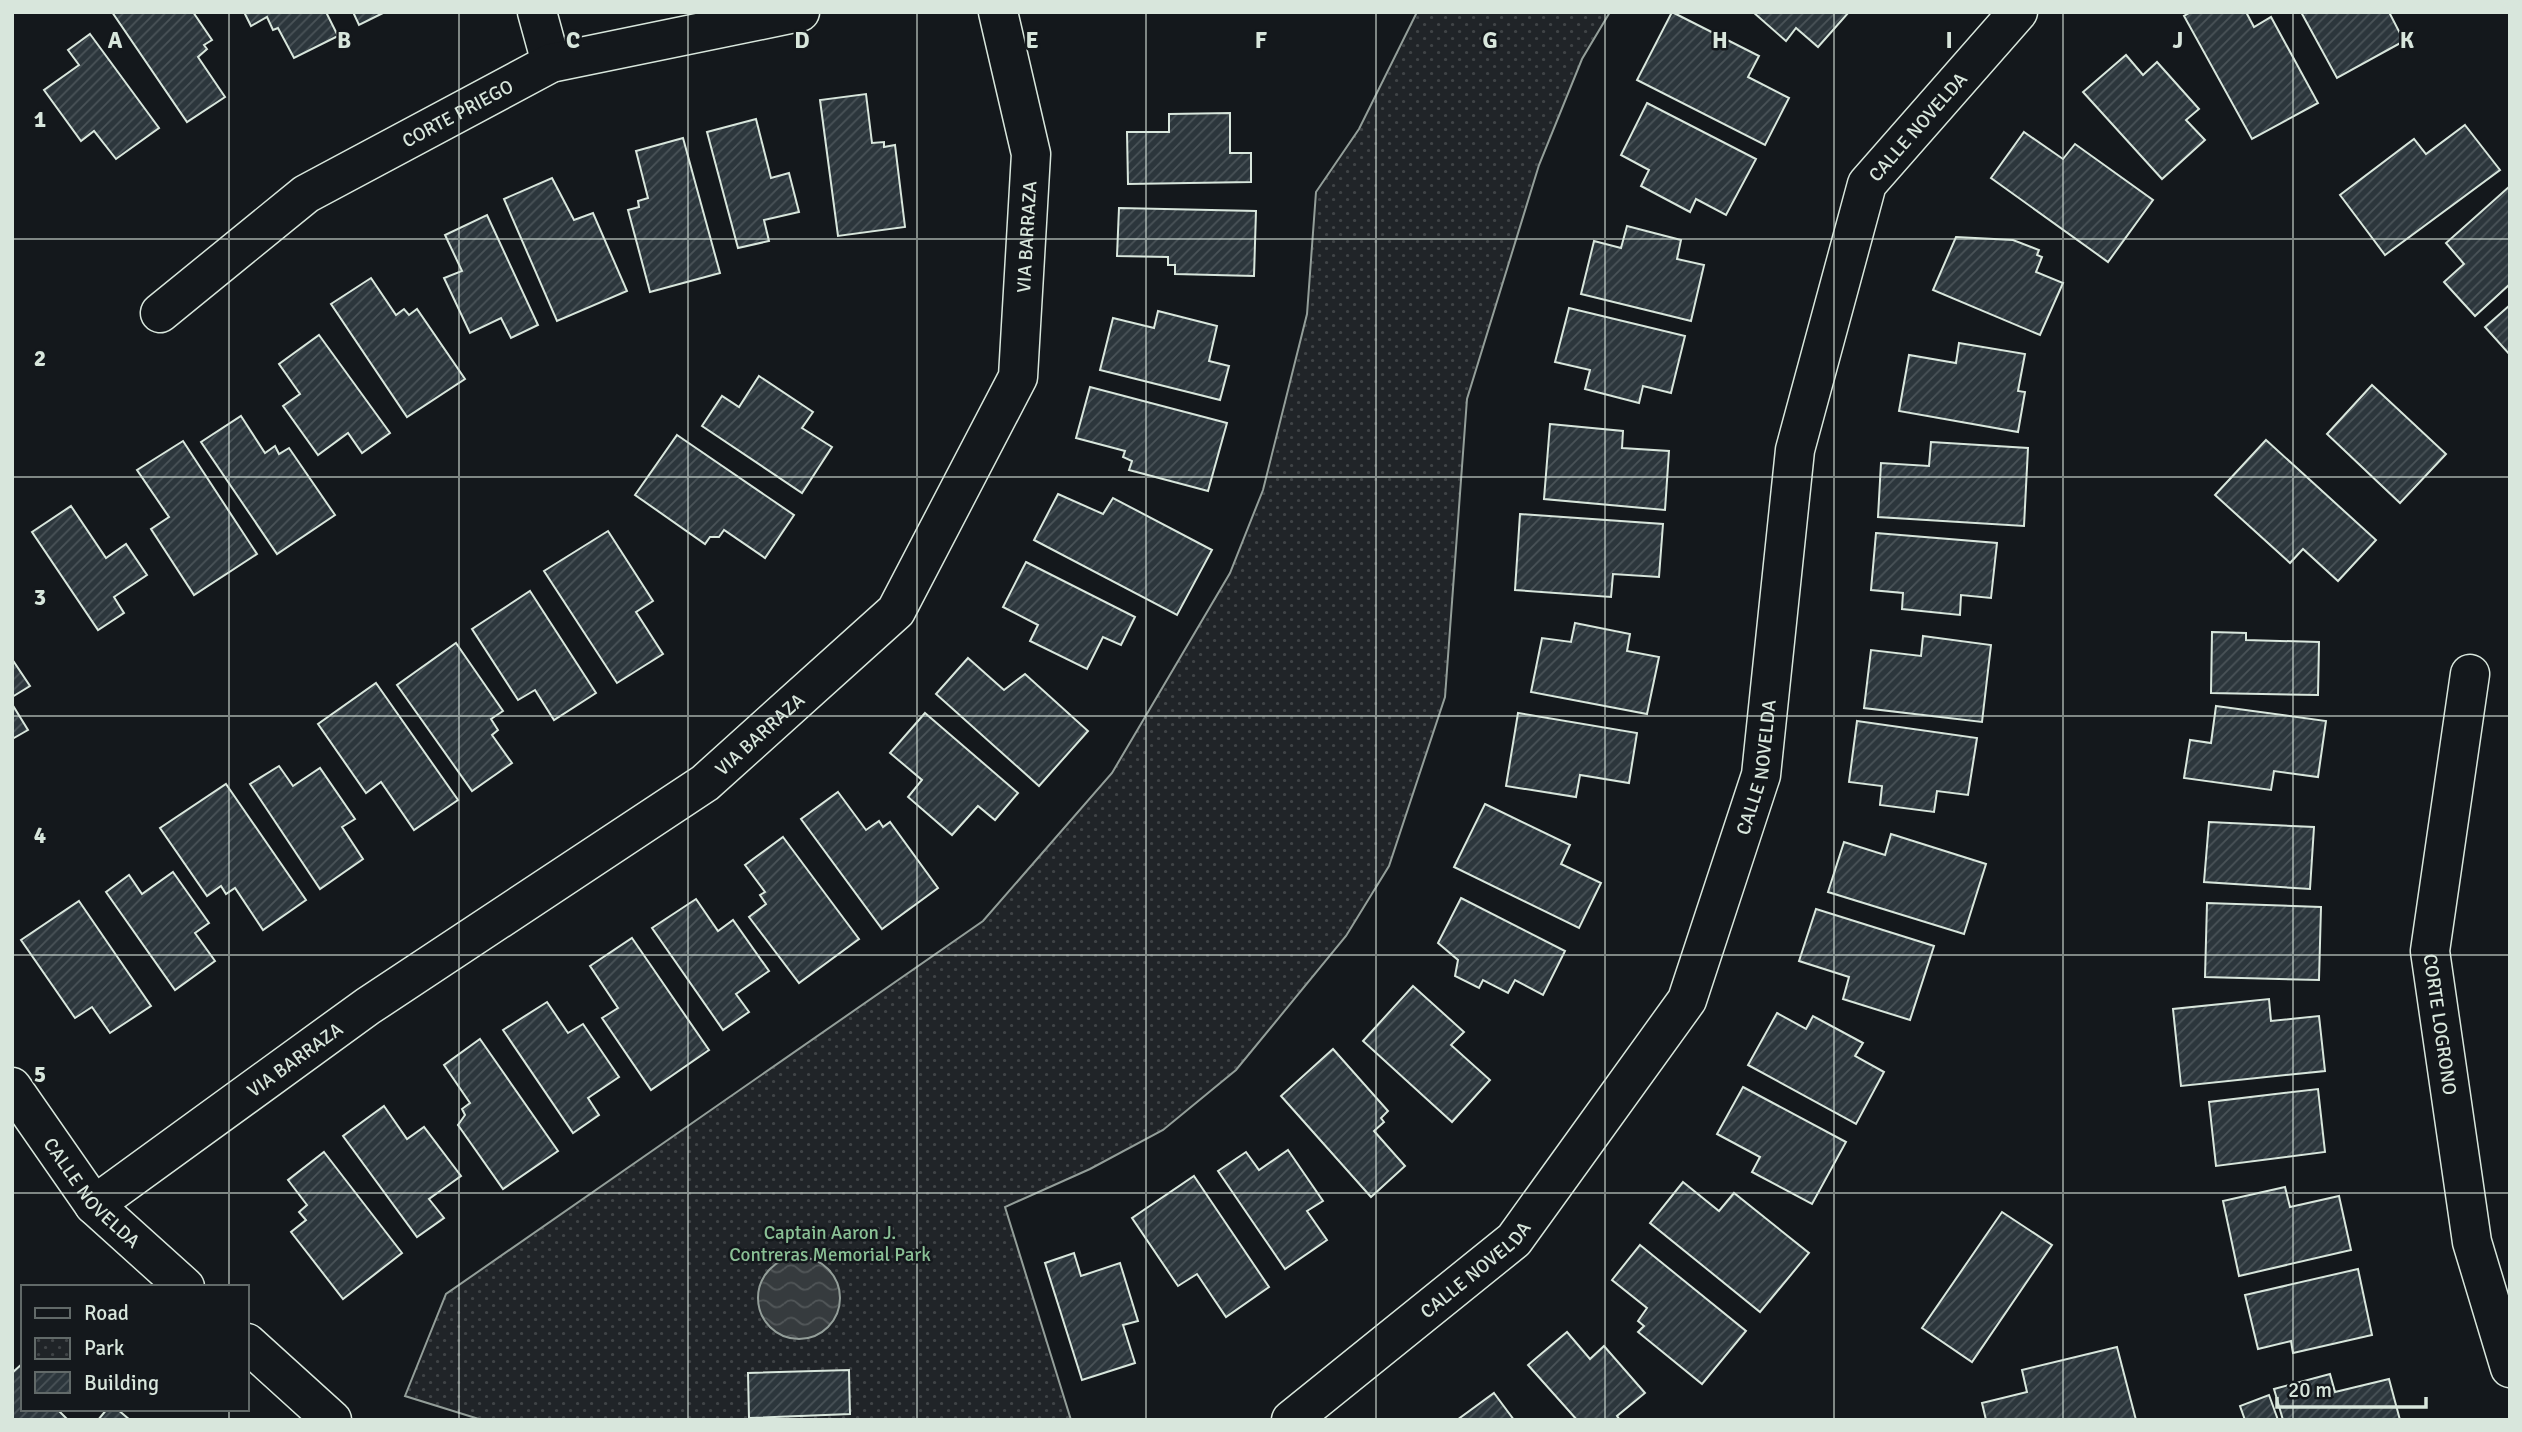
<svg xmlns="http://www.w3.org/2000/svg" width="2522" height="1432" viewBox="0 0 2522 1432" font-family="Signika,sans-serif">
  <defs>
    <pattern id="park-dots" width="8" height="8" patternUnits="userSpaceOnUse" patternTransform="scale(1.75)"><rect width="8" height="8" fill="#202428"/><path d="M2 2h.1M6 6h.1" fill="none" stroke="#404447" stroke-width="1.8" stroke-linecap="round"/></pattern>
    <pattern id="water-waves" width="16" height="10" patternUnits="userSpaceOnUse" patternTransform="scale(1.75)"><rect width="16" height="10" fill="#363b3e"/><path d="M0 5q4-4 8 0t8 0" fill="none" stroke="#525759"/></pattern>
    <pattern id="building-hatch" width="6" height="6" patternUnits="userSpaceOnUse" patternTransform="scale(1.75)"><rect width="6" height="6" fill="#2c363c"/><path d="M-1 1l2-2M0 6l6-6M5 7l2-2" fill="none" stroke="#4a5358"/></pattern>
  </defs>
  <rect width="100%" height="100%" fill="#14181c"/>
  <polygon fill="url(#park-dots)" stroke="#939e99" stroke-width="2" points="1417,12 1610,12 1582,59 1539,165 1467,399 1445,697 1389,866 1346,936 1236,1070 1163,1130 1090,1169 1005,1207 1071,1420 482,1420 405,1396 446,1294 983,921 1112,773 1230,573 1263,490 1307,314 1316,192 1359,129"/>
  <circle fill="url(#water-waves)" stroke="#939e99" stroke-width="2" cx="799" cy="1298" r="41"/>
  <g fill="url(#building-hatch)" stroke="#d8e6dc" stroke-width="2">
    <polygon points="112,12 193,12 212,40 204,45 207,49 198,57 225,97 187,122"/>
    <polygon points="244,12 326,12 338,36 294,58 278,28 273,30 267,17 251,26"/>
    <polygon points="353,12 385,12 359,25"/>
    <polygon points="1672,12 1759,56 1748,77 1789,98 1765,145 1637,80"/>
    <polygon points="1753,12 1849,12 1818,47 1796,28 1786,41"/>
    <polygon points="2191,12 2246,12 2254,27 2271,17 2318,103 2252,139 2184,16"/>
    <polygon points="2301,12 2389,12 2404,41 2337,78"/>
    <polygon points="90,34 159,128 116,159 94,131 81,141 44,90 79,65 68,50"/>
    <polygon points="2126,55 2143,75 2157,62 2199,109 2186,120 2205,140 2162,179 2083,92"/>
    <polygon points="866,94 872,143 884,142 884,147 895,145 905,227 838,236 820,100"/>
    <polygon points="1647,103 1756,159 1726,215 1696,199 1690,212 1641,186 1649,170 1621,155"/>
    <polygon points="1230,113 1230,153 1251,153 1251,182 1128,184 1127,132 1169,132 1169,114"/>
    <polygon points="756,119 771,178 789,173 799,212 764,220 769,241 738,248 707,132"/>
    <polygon points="2465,125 2500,170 2385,255 2340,195 2414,139 2426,154"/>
    <polygon points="2024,132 2063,159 2075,144 2153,200 2108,262 1991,178"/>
    <polygon points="683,138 720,273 650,292 628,210 639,207 638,201 648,198 636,151"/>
    <polygon points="552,178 574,220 593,213 627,291 557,321 504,199"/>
    <polygon points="2510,186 2510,284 2475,316 2444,282 2464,264 2446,243"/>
    <polygon points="1119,208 1256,211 1254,276 1175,274 1175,265 1168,265 1168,257 1117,256"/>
    <polygon points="487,215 538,325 511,338 501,318 470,333 444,278 462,271 445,235"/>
    <polygon points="1627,226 1681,240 1677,259 1704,265 1691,321 1581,294 1594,241 1621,248"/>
    <polygon points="1956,237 2013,240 2039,250 2037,255 2042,257 2036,272 2063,283 2040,335 1933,290"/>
    <polygon points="371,278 396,315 404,309 409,315 417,309 465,379 407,417 331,304"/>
    <polygon points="2510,305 2510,355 2485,327"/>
    <polygon points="1569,308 1685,336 1671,393 1643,386 1639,403 1585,389 1590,370 1555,362"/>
    <polygon points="1158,311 1217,326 1209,361 1229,366 1220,400 1100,370 1113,318 1154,328"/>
    <polygon points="319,335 390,433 362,453 348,433 318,455 283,406 300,394 279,364"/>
    <polygon points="1959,343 2025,354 2018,391 2025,392 2018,432 1899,411 1909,355 1956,363"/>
    <polygon points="759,376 813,412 802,428 832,447 802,493 702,426 722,396 739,407"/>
    <polygon points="2372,385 2446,454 2400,503 2327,434"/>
    <polygon points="1090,387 1227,423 1208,491 1129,470 1132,461 1123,457 1125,451 1076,438"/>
    <polygon points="241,416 265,453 275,446 279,454 289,448 335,515 277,554 201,442"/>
    <polygon points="1550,424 1623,431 1622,448 1669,451 1665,510 1544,499"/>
    <polygon points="677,435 794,515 765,558 724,530 719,537 710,537 705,544 635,495"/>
    <polygon points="2266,440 2376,540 2338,581 2303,549 2290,563 2215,495"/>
    <polygon points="183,441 257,554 194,595 151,529 169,517 137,470"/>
    <polygon points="1931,442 2028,448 2024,526 1878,517 1881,463 1929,466"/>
    <polygon points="1058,494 1103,514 1113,498 1212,550 1177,615 1034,540"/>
    <polygon points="71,506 106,558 126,544 147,575 114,597 124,613 98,630 32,532"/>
    <polygon points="1520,514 1663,524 1659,577 1613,574 1611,597 1515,590"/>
    <polygon points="608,531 653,601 636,612 663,654 617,683 544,571"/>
    <polygon points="1876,533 1997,543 1991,598 1961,595 1960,615 1902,609 1903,593 1871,590"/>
    <polygon points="1026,562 1135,617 1121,645 1103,637 1087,669 1030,641 1038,625 1003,607"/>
    <polygon points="530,591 596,693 554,720 535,690 518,700 472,629"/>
    <polygon points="1575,623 1630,634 1627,651 1659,657 1647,714 1531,692 1542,638 1571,642"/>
    <polygon points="2212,632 2246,633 2246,640 2319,642 2318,695 2211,693"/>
    <polygon points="1923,636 1991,645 1982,722 1864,708 1871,650 1921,656"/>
    <polygon points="456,643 503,711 491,719 498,730 492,735 512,763 472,791 397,685"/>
    <polygon points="968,658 1004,690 1025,674 1088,731 1039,786 936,694"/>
    <polygon points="12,659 30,686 12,697"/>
    <polygon points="376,683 458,800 414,830 381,782 366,793 318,724"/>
    <polygon points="12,704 28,730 12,739"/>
    <polygon points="2216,706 2326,721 2318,777 2274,771 2271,790 2184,778 2190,740 2211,743"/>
    <polygon points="925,713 1018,793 995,820 978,806 952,835 908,797 922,780 890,753"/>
    <polygon points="1518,713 1637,733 1629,783 1580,775 1576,797 1506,786"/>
    <polygon points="1857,721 1977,738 1968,795 1937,791 1934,812 1880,805 1882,786 1849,782"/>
    <polygon points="279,766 293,786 320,768 355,819 342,827 363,859 320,889 250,784"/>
    <polygon points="226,784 306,900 263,930 235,888 226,894 221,886 207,896 160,828"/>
    <polygon points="838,792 866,830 879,821 883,827 890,822 938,888 882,929 801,819"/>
    <polygon points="1485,804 1570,845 1561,864 1601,883 1579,928 1454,867"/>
    <polygon points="2209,822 2314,827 2310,889 2204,882"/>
    <polygon points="1891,834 1986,864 1964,934 1828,892 1844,842 1885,855"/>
    <polygon points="783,837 859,939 799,983 749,917 766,904 760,895 765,892 745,865"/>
    <polygon points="173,872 209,923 195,933 215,961 175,990 106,892 129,875 142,894"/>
    <polygon points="1461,898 1565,951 1543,995 1515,980 1508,993 1483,980 1479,988 1455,976 1458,960 1438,943"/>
    <polygon points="696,899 718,931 733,920 769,971 736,994 749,1012 723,1030 652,928"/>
    <polygon points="79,901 151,1006 110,1033 92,1007 75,1018 21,940"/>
    <polygon points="2207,903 2321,907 2319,980 2205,977"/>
    <polygon points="1816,909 1934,946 1910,1020 1843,999 1849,977 1799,961"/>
    <polygon points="632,938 709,1050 651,1090 602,1018 618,1008 590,966"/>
    <polygon points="1413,986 1464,1032 1451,1045 1490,1080 1452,1122 1363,1041"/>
    <polygon points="2269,999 2271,1021 2319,1016 2325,1071 2181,1086 2173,1009"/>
    <polygon points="547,1002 568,1033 583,1024 619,1077 588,1098 599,1115 573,1133 503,1030"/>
    <polygon points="1777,1013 1806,1029 1813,1016 1863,1043 1855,1056 1884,1072 1856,1124 1748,1065"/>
    <polygon points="480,1039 558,1151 503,1189 458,1125 465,1115 462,1109 470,1103 444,1065"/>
    <polygon points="1333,1049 1388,1111 1381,1118 1384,1122 1374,1131 1405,1166 1371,1197 1281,1096"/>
    <polygon points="1743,1087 1846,1142 1812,1204 1752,1172 1760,1157 1717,1134"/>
    <polygon points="2318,1089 2325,1152 2216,1166 2209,1102"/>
    <polygon points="384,1106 407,1139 424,1127 461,1176 429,1199 444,1218 417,1237 343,1136"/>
    <polygon points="1288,1150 1323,1201 1307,1211 1327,1240 1285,1269 1218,1171 1246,1152 1259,1170"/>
    <polygon points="324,1152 402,1253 343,1299 291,1232 306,1220 299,1212 307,1205 288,1180"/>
    <polygon points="1194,1176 1269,1287 1226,1317 1197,1274 1178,1286 1132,1218"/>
    <polygon points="1683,1182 1719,1211 1734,1193 1809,1253 1760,1312 1650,1223"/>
    <polygon points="2285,1187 2290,1207 2339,1196 2351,1250 2239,1276 2223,1201"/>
    <polygon points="2002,1212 2052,1245 1972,1362 1922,1328"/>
    <polygon points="1640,1245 1746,1331 1702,1384 1638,1332 1644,1326 1638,1321 1647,1308 1612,1280"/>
    <polygon points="1074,1253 1081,1276 1120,1263 1138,1321 1123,1325 1135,1363 1082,1380 1045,1263"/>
    <polygon points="2358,1269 2372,1335 2293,1353 2291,1341 2258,1349 2245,1295"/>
    <polygon points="1567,1332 1590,1359 1604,1346 1645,1393 1617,1416 1620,1420 1577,1420 1528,1365"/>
    <polygon points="2117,1347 2136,1420 1986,1420 1982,1403 2027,1392 2022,1370"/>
    <polygon points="23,1363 23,1409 57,1409 66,1418 64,1420 12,1420 12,1373"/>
    <polygon points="849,1370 850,1414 749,1418 748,1373"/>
    <polygon points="2330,1374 2335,1392 2389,1379 2400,1420 2283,1420 2274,1389"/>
    <polygon points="1494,1393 1514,1420 1457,1420"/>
    <polygon points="2269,1395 2278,1420 2245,1420 2240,1406"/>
    <polygon points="107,1409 117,1409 130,1420 98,1420"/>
  </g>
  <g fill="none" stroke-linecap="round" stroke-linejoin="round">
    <defs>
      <g id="minor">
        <polyline points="537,12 551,63"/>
        <path id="s1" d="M160,313L306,194L551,63L800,12"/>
        <path id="s2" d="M2470,674L2430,951L2472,1242L2510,1368"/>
        <path id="s3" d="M12,1087L94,1205L185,1287"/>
        <path id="s4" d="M94,1205L368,1006L705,783L896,611L1018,377L1031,154L998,12"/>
        <polyline points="247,1343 332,1420"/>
        <path id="s5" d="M1291,1420L1514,1240L1687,1000L1761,775L1795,450L1867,184L2018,12"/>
      </g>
    </defs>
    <use href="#minor" stroke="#d8e6dc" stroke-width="41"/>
    <use href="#minor" stroke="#14181c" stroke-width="38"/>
  </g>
  <path fill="none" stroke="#d8e6dc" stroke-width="2" stroke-opacity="0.55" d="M229,12V1287M459,12V1420M688,12V1420M917,12V1420M1146,12V1420M1376,12V1420M1605,12V1420M1834,12V1420M2063,12V1420M2293,12V1420M12,239H2510M12,477H2510M12,716H2510M12,955H2510M12,1193H2510M229,1409V1420"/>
  <g text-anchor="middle" stroke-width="5" stroke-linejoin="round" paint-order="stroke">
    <g font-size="19" fill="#d8e6dc" stroke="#14181c">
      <text dy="7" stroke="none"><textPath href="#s1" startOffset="360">CORTE PRIEGO</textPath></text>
      <text dy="7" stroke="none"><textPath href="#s5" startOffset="1498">CALLE NOVELDA</textPath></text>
      <text dy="7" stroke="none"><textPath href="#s4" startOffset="1404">VIA BARRAZA</textPath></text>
      <text dy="7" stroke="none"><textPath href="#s4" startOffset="816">VIA BARRAZA</textPath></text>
      <text dy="7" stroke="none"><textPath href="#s5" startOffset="826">CALLE NOVELDA</textPath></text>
      <text dy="7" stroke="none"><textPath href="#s2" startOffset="354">CORTE LOGRONO</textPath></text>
      <text dy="7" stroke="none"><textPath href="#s4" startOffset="248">VIA BARRAZA</textPath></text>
      <text dy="7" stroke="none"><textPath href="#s3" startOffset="133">CALLE NOVELDA</textPath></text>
      <text dy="7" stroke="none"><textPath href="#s5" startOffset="238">CALLE NOVELDA</textPath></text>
    </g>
    <g font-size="19" fill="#8ac095" stroke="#14181c">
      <text x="830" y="1239">Captain Aaron J.<tspan x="830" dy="22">Contreras Memorial Park</tspan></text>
    </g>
  </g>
  <g font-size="23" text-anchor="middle" font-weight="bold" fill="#d8e6dc" stroke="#14181c" stroke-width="5" stroke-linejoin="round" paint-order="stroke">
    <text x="115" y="48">A</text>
    <text x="344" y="48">B</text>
    <text x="573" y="48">C</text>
    <text x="802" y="48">D</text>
    <text x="1032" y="48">E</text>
    <text x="1261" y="48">F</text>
    <text x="1490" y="48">G</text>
    <text x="1720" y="48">H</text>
    <text x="1949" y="48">I</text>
    <text x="2178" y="48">J</text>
    <text x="2407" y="48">K</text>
    <text x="40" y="127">1</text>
    <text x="40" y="366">2</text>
    <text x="40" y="605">3</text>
    <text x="40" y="843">4</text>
    <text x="40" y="1082">5</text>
  </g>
  <rect width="2522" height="1432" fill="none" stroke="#d8e6dc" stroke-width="28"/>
  <rect x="21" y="1285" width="228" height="126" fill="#14181c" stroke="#626a69" stroke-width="2"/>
  <rect x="35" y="1308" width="35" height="10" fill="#14181c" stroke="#626a69" stroke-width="2"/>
  <text x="84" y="1320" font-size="21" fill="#d8e6dc">Road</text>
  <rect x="35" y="1338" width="35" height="21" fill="url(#park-dots)" stroke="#626a69" stroke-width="2"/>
  <text x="84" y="1355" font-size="21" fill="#d8e6dc">Park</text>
  <rect x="35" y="1372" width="35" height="21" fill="url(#building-hatch)" stroke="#626a69" stroke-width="2"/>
  <text x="84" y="1390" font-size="21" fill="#d8e6dc">Building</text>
  <path d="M2277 1397v10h149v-10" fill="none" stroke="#d8e6dc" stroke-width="3.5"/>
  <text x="2288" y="1397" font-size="21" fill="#d8e6dc" stroke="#14181c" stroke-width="5" paint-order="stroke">20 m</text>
</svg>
